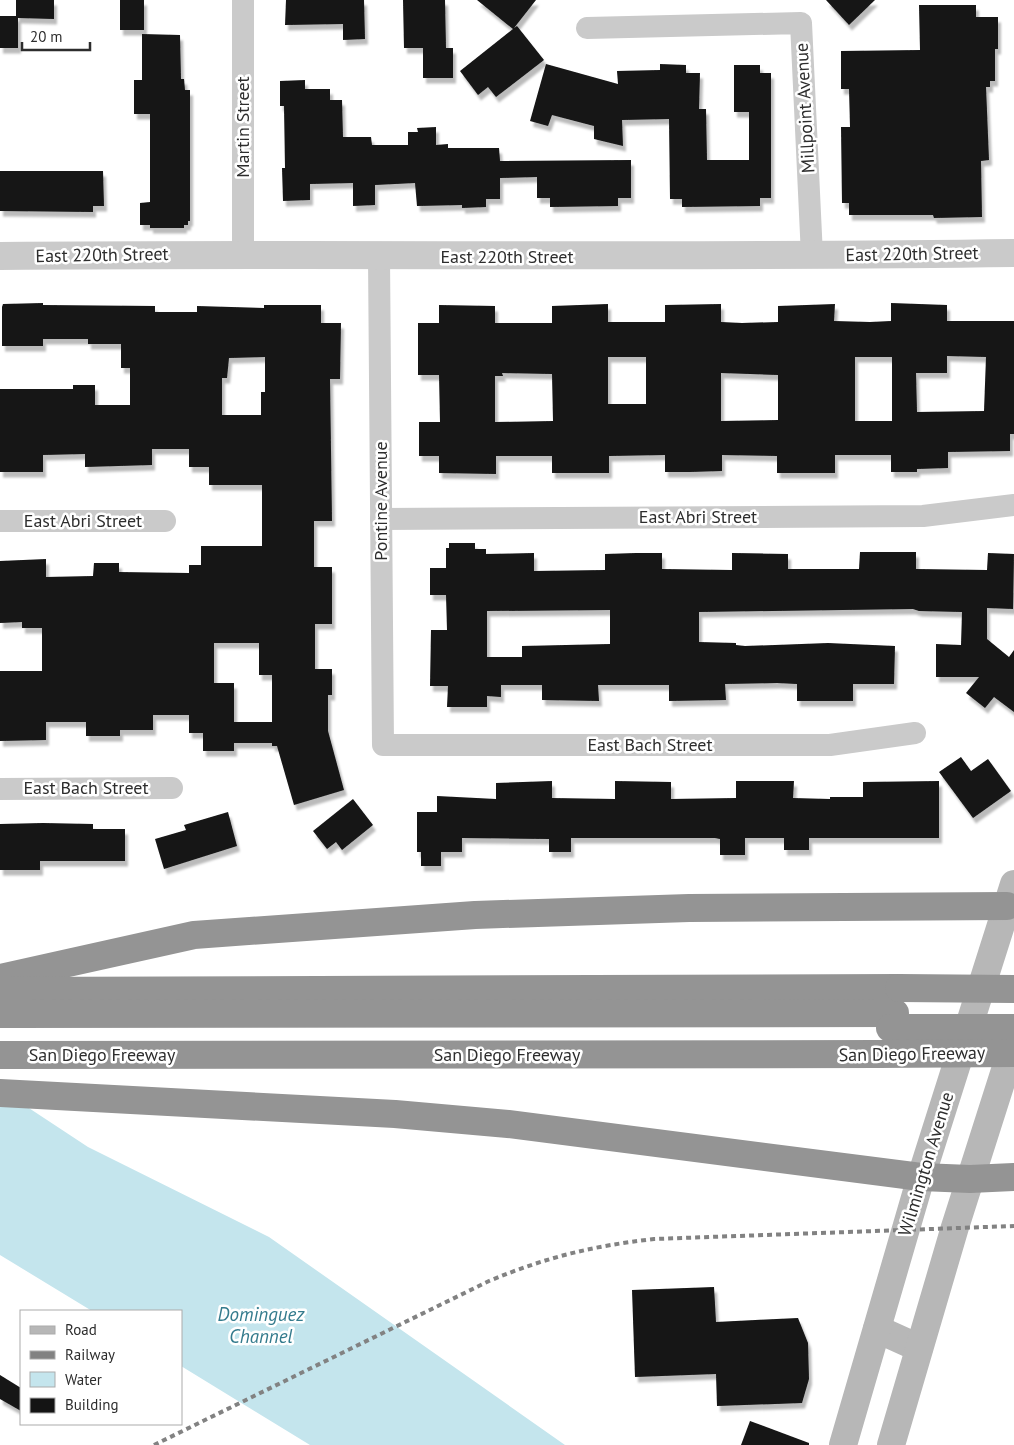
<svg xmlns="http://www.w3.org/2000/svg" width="1014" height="1445" viewBox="0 0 1014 1445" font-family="'PT Sans',sans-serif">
  <defs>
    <filter id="shadow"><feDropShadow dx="3" dy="5.5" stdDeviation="1" flood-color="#0004"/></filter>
  </defs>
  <rect width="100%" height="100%" fill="#fff"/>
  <polygon fill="#c4e5ed" points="0,1089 88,1147 269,1237 565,1445 310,1445 181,1366 181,1311 92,1311 0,1255"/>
  <g fill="#141414" fill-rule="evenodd" filter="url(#shadow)">
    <polygon points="16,0 54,0 54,19 18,18 18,48 0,48 0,16 16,16"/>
    <rect x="120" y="0" width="24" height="30"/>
    <polygon points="286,0 364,0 365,39 343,40 343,24 285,25"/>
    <polygon points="403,0 445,0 446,48 453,48 453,78 423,78 423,48 404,48"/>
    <polygon points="477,0 536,0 514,28 517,26 544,60 496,97 488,87 478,95 460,71 513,29"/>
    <polygon points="826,0 875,0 849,25"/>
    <polygon points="919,5 976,5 976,17 998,17 998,49 995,49 995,81 990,81 990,87 986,87 989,160 981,161 982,217 934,218 933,215 849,215 849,203 842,203 841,127 850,127 849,89 841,89 841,51 920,50"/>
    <polygon points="142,34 180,35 181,79 184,79 185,90 190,90 190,221 188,221 188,225 184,225 184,228 150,228 150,225 140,225 140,203 150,202 150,114 134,114 134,80 142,80"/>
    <polygon points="546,64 618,84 617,71 660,70 660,64 686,65 686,73 700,73 699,109 706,109 707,160 749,160 749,112 734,112 734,65 760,65 760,73 771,73 771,198 760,198 760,206 682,207 682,199 670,199 669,119 622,120 623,146 594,139 594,126 552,115 548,126 530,121"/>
    <polygon points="305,80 305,89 330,89 330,100 342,100 343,137 371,137 372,145 408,145 408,132 418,132 417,128 436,127 436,145 448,144 448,148 499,148 500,161 631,160 631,198 618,198 618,206 550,207 550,198 537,198 537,177 500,178 500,199 486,199 486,207 462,208 462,205 417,206 415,183 375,185 375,205 353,206 353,183 310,184 310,200 283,201 282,168 285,168 284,106 280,106 280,81"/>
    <polygon points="0,171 103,171 104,206 93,206 93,212 0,211"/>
    <path d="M43,303V305L155,306V312H197V306L264,308V305H321V323H341L340,379H330L332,521H314V567H332V624H315V669H332V695H328V731L344,790L294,805L277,746H272V743H234V751H203V733H189V715H153V730H120V736H86V722H46V740L0,741V671H42V628H22V622L0,623V561L46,559V577L93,576L94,563H119V572L189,573V565H201V546H262V485H209V467H189V449H152V465L85,467V454L43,455V472H0V389H73V385H95V405H130V368H121V344H88V339H43V346H2V307L3,304ZM265,357V392H261V415H222V378H227L229,358ZM214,643H259V675H272V722H234V683H214Z"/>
    <path d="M891,303L947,305V321H1014V434H1010V451L948,452V468L917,469V472H891V455H835V473H777V456L722,455V471L690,472H665V455L609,456V473H552V456H496V474L439,473V456H419V422H440L439,375H418V323H439V305L495,306V323H552V306L608,304V322H665V305L721,304V322L742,323L778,322V306L835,304L834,321L870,322L891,321ZM947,356L986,357L984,411L917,412L916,373H947ZM608,357H646V404H608ZM855,357H892V421H855ZM502,373L552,374L553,421L495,422V376H503ZM721,373L778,375V420L721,421Z"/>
    <path d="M449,543H475V549H486V554L534,553V571L605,570V554L636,553H662V569L732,570V553L788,554V569H859L860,552H916V569L987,570L988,553L1014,554L1013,609L987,608V639L1009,657L1014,650V712L994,697L985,708L966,693L979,677H936V644L961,645L962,612L919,611L913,609L699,612V642L736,643V645L745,646L828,643L895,646L894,684H853V701H797V684L777,683L725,684L726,700L669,701V685H598L599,701L542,700V685H501V697L487,696V707H447L448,686H430L431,630H447L446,595H430V568H446V548H449ZM610,610V644L522,646V657H487V611Z"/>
    <polygon points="961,757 971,771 988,759 1011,791 973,818 939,772"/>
    <polygon points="552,781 552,798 615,799 615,781 671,782 671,799 736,798 736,781 794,781 793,798 830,799 830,797 863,797 863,782 939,781 939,838 809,838 809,850 784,850 784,838 745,838 745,855 720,855 720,839 715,838 571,838 571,852 549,852 549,839 462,838 462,852 441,852 441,866 421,866 421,852 417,852 417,812 437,812 437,796 496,799 496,783"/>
    <polygon points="353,799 373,825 342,850 336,842 327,849 313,831"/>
    <polygon points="228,812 237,846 164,869 155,839 186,830 184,825"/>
    <polygon points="43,823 93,824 93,829 125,829 125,861 40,861 40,870 0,870 0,824"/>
    <polygon points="714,1287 716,1322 798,1318 808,1343 809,1379 802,1403 717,1406 716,1374 635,1377 632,1290"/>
    <polygon points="0,1375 21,1388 21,1411 0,1399"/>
    <polygon points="750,1421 809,1443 809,1445 741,1445"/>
  </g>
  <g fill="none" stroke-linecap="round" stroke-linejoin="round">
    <g stroke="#cacaca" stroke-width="22">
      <polyline points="243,0 243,254"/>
      <polyline points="587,28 801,23 812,256"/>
      <polyline points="379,257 383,745 830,745 915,733"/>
      <polyline points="381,519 923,516 1014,505"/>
      <polyline points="0,521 165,521"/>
      <polyline points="0,789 172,788"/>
    </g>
    <path stroke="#cacaca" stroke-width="28" d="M0,256C338,253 676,258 1014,253"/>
    <g stroke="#b7b7b7" stroke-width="28">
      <polyline points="877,1329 919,1348"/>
      <polyline points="843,1445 921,1177 1014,884"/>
      <polyline points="891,1445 955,1227 1014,1042"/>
    </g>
    <g stroke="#949494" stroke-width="28">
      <polyline points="0,978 194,935 475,915 689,908 1007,906"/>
      <polyline points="0,991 899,988"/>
      <polyline points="0,1014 895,1013"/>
      <polyline points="0,1055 879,1054"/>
      <polyline points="0,1093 395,1114 508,1124 921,1177 970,1179 1014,1177"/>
    </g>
    <path stroke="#828282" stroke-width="4" stroke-dasharray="5 4" stroke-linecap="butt" d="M154,1445L489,1281C547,1257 592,1246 654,1239L1014,1226"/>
    <g stroke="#949494" stroke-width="28">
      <polyline points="899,988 1014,989"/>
      <polyline points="890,1028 1014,1028"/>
      <polyline points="879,1054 1014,1053"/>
    </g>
  </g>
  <g text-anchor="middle" stroke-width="5" stroke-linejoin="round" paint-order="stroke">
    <g font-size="18" fill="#2d2d2d" stroke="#fff">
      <text transform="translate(805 108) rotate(-93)" y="6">Millpoint Avenue</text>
      <text transform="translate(243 127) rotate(-90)" y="6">Martin Street</text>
      <text transform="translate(912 254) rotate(-1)" y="6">East 220th Street</text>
      <text transform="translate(102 255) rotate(-1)" y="6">East 220th Street</text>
      <text x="507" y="263">East 220th Street</text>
      <text transform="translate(381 501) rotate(-90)" y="6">Pontine Avenue</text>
      <text x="698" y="523">East Abri Street</text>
      <text x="83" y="527">East Abri Street</text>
      <text x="650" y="751">East Bach Street</text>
      <text x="86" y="794">East Bach Street</text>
      <text transform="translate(912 1054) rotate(-1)" y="6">San Diego Freeway</text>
      <text x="102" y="1061">San Diego Freeway</text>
      <text x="507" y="1061">San Diego Freeway</text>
      <text transform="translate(926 1164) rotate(-73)" y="6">Wilmington Avenue</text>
    </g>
    <g font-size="19" font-style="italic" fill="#347b8d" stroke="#fff">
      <text x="261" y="1321">Dominguez<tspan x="261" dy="22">Channel</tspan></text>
    </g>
  </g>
  <rect x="20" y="1310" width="162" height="115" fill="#ffffff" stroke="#ababab"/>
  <rect x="30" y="1326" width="25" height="8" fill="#b7b7b7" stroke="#ababab"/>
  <text x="65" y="1335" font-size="15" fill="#2d2d2d">Road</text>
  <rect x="30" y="1351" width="25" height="8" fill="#828282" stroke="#ababab"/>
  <text x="65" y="1360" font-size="15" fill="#2d2d2d">Railway</text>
  <rect x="30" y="1372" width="25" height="15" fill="#c4e5ed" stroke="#ababab"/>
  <text x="65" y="1385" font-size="15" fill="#2d2d2d">Water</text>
  <rect x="30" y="1398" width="25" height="15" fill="#141414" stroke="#ababab"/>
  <text x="65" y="1410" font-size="15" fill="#2d2d2d">Building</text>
  <path d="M22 42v8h68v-8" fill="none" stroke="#2d2d2d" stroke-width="2.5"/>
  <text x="30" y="42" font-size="15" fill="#2d2d2d" stroke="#ffffff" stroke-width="4" paint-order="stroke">20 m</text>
</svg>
